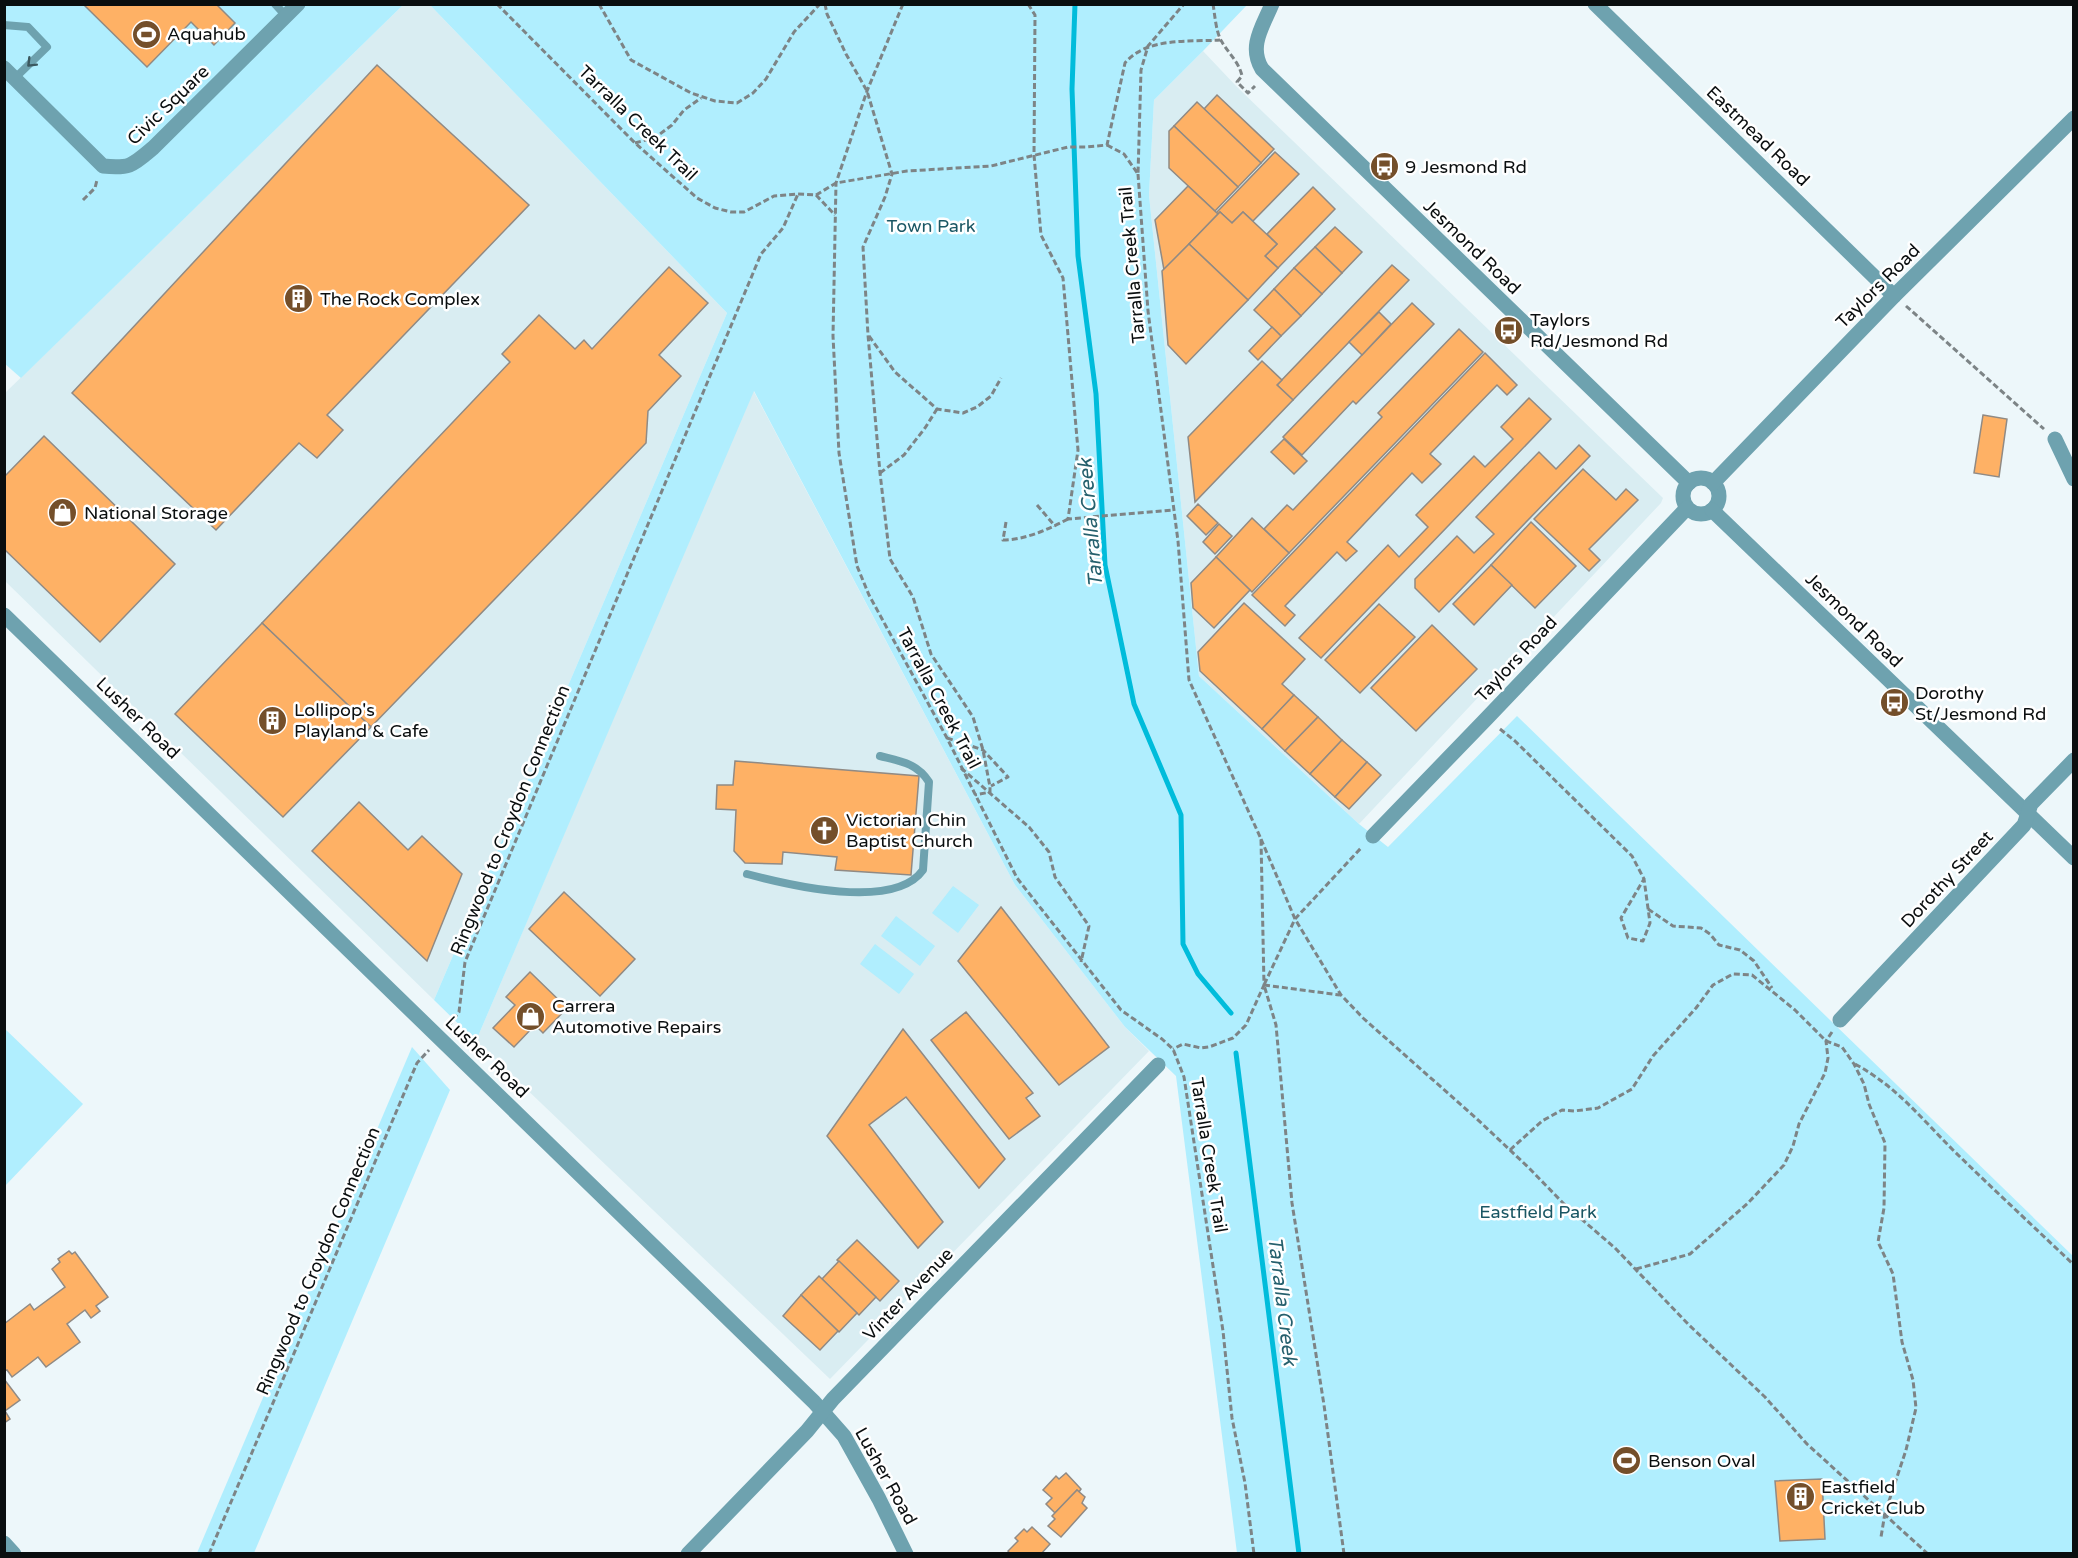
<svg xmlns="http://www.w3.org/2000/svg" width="2078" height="1558" viewBox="0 0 2078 1558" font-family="'Varela Round',sans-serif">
  <rect width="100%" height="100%" fill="#edf7fa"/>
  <g fill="#d9edf2">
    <polygon points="403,5 430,5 727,313 434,1000 5,581 4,394"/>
    <polygon points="1203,51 1237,87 1663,498 1661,503 1359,824 1199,676 1149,195 1154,100"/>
    <polygon points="753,390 1015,885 1125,1027 1149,1051 830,1379 476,1041"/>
  </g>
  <g fill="#b0eefe">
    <polygon points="4,5 403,5 21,378 4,363"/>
    <polygon points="430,5 1247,5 1203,51 1154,100 1149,195 1199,676 1359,824 1388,847 1517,716 2073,1256 2073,1553 1237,1553 1176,1076 1125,1027 1015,885 754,391 476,1041 434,1000 727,313"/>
    <polygon points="953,886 979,905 958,933 932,913"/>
    <polygon points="896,916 935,946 920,966 881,936"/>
    <polygon points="875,944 914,974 899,994 860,964"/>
    <polygon points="4,1028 83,1104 5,1186 4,1186"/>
    <polygon points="412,1047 450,1090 254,1553 197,1553"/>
  </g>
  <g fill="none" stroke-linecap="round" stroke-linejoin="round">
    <g stroke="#00bcdb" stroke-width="5">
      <polyline points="1075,4 1072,89 1078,256 1096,394 1105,565 1134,704 1181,815 1183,944 1198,974 1231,1013"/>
      <polyline points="1236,1053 1299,1554"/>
    </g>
  </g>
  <g fill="#feb165" stroke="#908a84" stroke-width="1.5">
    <polygon points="83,4 216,4 235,23 214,45 191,22 147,67"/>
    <polygon points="377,65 529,205 327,415 343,430 317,458 299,443 216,530 72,393"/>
    <polygon points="1217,95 1274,149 1261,163 1204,109"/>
    <polygon points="1197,102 1261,163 1238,187 1174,126"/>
    <polygon points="1174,126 1238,187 1215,211 1169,168 1169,131"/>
    <polygon points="1275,152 1299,174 1253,221 1243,212 1232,223 1220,212 1218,214 1216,213"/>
    <polygon points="1188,186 1218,214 1164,270 1155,220"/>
    <polygon points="1313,187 1335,209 1278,268 1265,256 1277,244 1267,234"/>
    <polygon points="1220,212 1232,223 1243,212 1277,244 1265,256 1278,268 1248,300 1189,244"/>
    <polygon points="1335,227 1362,252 1342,273 1315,247"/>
    <polygon points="1189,244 1248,300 1186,364 1168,345 1162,271"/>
    <polygon points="1315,247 1342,273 1322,294 1294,268"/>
    <polygon points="1392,265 1409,280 1293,400 1277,385"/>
    <polygon points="669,267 708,303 659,355 681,376 648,411 646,443 371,727 262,623 510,362 502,354 539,315 575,349 584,340 592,349"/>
    <polygon points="1294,268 1322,294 1301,316 1274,289"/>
    <polygon points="1274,289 1301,316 1281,336 1254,310"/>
    <polygon points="1412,303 1434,324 1356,404 1353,401 1302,455 1283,437"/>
    <polygon points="1379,312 1391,324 1362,355 1349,342"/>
    <polygon points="1272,327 1281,336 1258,360 1249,351"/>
    <polygon points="1459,329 1483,352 1289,553 1264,529 1287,505 1293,510 1382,417 1378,413"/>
    <polygon points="1485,353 1517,385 1507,395 1497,385 1430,454 1441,464 1422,483 1412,473 1347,542 1357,551 1346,561 1337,552 1285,606 1295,615 1285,626 1252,595"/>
    <polygon points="1262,361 1282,380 1277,385 1293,400 1195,502 1188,437"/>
    <polygon points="1529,398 1551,419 1321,658 1299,638 1388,545 1399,557 1428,527 1416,515 1474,456 1485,467 1513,439 1501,427"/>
    <polygon points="1983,415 2007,419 1999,477 1974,473"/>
    <polygon points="44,436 175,564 100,642 4,549 4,477"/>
    <polygon points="1284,439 1307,461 1294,474 1271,452"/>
    <polygon points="1579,445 1590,456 1439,612 1415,588 1415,579 1457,536 1474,553 1494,534 1476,517 1539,452 1556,469"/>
    <polygon points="1583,469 1616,500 1626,489 1638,500 1589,549 1600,560 1589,571 1534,519"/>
    <polygon points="1198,504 1218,523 1206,535 1187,516"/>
    <polygon points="1252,518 1289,553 1252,592 1216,557"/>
    <polygon points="1531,522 1576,566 1535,608 1491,565"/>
    <polygon points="1219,524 1232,536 1215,554 1203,542"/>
    <polygon points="1216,557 1250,590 1214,628 1193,608 1191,583"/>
    <polygon points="1491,565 1512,585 1474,625 1453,604"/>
    <polygon points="1244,603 1305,659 1282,684 1294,695 1262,729 1200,671 1198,652"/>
    <polygon points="1379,604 1415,637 1360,693 1325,660"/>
    <polygon points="262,623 371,727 283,817 175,714"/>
    <polygon points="1432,625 1477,669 1416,731 1371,688"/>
    <polygon points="1294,695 1318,717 1285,751 1262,729"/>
    <polygon points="1318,717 1342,740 1310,774 1285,751"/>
    <polygon points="1342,740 1367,762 1335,797 1310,774"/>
    <polygon points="735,761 919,776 911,875 835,870 837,857 783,852 782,864 745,863 734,851 736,810 716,809 717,785 733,785"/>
    <polygon points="1367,762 1381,775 1349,809 1335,797"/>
    <polygon points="359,802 408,850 422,836 462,874 427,961 312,851"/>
    <polygon points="564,892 635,959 600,996 529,929"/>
    <polygon points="1001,907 1109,1047 1059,1085 958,961"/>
    <polygon points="530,972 567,1008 543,1033 535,1025 514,1047 493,1028 515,1005 506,997"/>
    <polygon points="966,1012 1033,1093 1026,1098 1040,1116 1009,1139 931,1040"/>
    <polygon points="903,1029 1005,1159 979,1188 906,1097 869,1125 943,1222 918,1248 827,1136"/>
    <polygon points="857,1240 899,1281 880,1301 837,1260"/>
    <polygon points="69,1251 72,1254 75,1252 108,1297 96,1306 100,1311 91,1318 85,1310 67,1324 80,1342 46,1367 38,1357 12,1377 7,1370 4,1371 4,1324 30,1304 34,1310 65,1287 52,1269 60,1262 58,1259"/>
    <polygon points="839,1261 876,1297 859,1315 822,1279"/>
    <polygon points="819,1276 857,1313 839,1332 801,1295"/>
    <polygon points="801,1295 838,1331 820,1350 783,1316"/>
    <polygon points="4,1379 20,1400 5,1411 10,1419 4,1423"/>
    <polygon points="1066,1473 1081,1489 1079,1492 1077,1490 1055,1513 1046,1504 1052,1498 1043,1490 1056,1476 1059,1479"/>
    <polygon points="1822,1479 1825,1539 1780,1541 1775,1481"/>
    <polygon points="1077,1490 1085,1497 1082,1503 1087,1508 1061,1537 1048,1526 1055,1519 1052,1516"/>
    <polygon points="1032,1527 1050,1544 1041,1554 1010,1554 1008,1551 1018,1541 1015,1538 1024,1529 1027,1532"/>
  </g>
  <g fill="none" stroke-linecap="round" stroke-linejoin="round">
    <g stroke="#7d8486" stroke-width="3" stroke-dasharray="6 3" stroke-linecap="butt">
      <polyline points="497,4 635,143 697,198 715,208 731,212 744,212 774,196 798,194 816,195 835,215"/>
      <polyline points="599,4 631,60 691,93 715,101 737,103 753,93 766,79 794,32 820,4"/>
      <polyline points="825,4 827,14 846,54 867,91 892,174 885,197 863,247 868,335 880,473 890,559 913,597 931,654 973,717 983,750 990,787 990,792 975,795"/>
      <polyline points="903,4 867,91 836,183 833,336 839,453 857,566 869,595 947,738 1017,878 1121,1010 1162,1039 1173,1049 1184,1077 1223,1331 1232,1418 1245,1483 1254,1554"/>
      <polyline points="1028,4 1035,15 1034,155 1041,235 1063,278 1078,450 1068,519 1173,510"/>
      <path d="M1213,4C1215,16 1216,33 1222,42C1229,54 1239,62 1242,76L1237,82L1248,93L1255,86"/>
      <polyline points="635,143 656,137 672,125 684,110 701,98"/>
      <polyline points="1107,145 1124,154 1138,174 1141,70 1148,46 1184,4"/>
      <polyline points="1138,174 1148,311 1178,541 1189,680 1261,839 1264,985 1246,1025 1233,1038 1209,1047 1201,1048 1183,1044 1173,1049"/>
      <path d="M816,195L836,183L907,171L991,166L1068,147H1086L1107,145L1125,63C1147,37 1188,42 1220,40"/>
      <polyline points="83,200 95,188 97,180"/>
      <polyline points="1906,306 2044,429"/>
      <polyline points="869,336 895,372 937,409 963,413 977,407 991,396 1001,378"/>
      <polyline points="880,473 904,455 925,428 937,409"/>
      <polyline points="1037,505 1055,526"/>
      <path d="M1006,522L1003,540C1025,540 1049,529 1068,519"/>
      <polyline points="1500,729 1515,741 1632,856 1644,879 1621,918 1628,938 1643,941 1650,923 1644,879"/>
      <polyline points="947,738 983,750 1008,777 991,786"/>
      <polyline points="961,768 1029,827 1049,852 1055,877 1089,926 1081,962"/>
      <polyline points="1261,839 1295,919 1341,995 1363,1018 1476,1118 1529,1168 1564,1204 1615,1248 1689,1325 1765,1397 1807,1444 1928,1554"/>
      <polyline points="1648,909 1673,926 1701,928 1710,934 1719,945 1740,950 1754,961 1772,988"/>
      <polyline points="1264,985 1340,995"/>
      <polyline points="448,1027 459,1012 465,962 761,254 783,228 798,194"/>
      <path d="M1855,1064C1897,1087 1920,1117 1954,1151C1993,1189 2034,1227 2074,1265"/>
      <polyline points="1510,1150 1542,1121 1562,1110 1574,1111 1598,1108 1632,1089 1653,1056 1696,1008 1713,985 1733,974 1752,975 1795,1010 1826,1041 1842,1047 1854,1064 1864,1084 1869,1104 1885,1143 1884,1208 1878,1242 1893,1274 1902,1342 1913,1380 1916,1408 1906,1450 1885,1513 1881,1537"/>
      <polyline points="1636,1269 1690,1254 1748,1203 1784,1165 1793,1146 1799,1124 1825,1073 1828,1058 1826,1041 1832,1032"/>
      <polyline points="209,1554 408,1084 417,1063 429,1050"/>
      <polyline points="1344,1554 1324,1405 1292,1203 1276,1025 1264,985 1295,919 1361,848"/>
    </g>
    <g stroke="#6ea2af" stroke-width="8">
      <polyline points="275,4 286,16"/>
      <polyline points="4,25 28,27 47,47 15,78"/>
      <path d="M747,874C789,885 894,911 923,870L929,782C917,763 900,761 880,756"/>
    </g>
    <g stroke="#6ea2af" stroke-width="15">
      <path d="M1272,4C1263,26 1248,46 1262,69L1689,483"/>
      <polyline points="1595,4 1894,296"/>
      <path d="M4,68L103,166C130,169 133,165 153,148L298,4"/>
      <polyline points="2055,439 2074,479"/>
      <circle cx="1701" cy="496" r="18"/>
      <polyline points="1713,483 1894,296 2074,118"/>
      <polyline points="1712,510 2074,858"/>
      <polyline points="4,615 814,1402 844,1436 879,1499 906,1554"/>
      <polyline points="1373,836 1487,718 1687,508"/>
      <polyline points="1840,1020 2024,825 2031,804 2074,760"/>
      <polyline points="4,1543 14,1554"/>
      <polyline points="688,1554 807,1431 833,1399 1158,1065"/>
    </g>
  </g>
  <defs><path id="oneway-chevron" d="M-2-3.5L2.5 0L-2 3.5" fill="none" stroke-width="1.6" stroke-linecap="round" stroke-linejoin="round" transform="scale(1.5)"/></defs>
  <use stroke="#3c585f" href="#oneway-chevron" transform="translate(31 63) rotate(135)"/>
  <defs>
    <symbol id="stadium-disc" viewBox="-11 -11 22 22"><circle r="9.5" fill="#744f2a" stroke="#fff"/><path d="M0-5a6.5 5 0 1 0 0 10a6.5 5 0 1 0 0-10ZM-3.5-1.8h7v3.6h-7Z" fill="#fff"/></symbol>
    <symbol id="bus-disc" viewBox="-11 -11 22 22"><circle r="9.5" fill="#744f2a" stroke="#fff"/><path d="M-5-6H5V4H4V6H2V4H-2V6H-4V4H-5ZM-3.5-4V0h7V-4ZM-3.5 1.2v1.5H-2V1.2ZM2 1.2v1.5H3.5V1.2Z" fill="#fff"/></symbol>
    <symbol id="building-disc" viewBox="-11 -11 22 22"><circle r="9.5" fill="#744f2a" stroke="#fff"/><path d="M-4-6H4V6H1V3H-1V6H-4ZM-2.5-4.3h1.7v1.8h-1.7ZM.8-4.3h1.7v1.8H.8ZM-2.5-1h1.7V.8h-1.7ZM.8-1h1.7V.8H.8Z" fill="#fff"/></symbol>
    <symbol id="shop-disc" viewBox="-11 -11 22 22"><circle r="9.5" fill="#744f2a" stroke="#fff"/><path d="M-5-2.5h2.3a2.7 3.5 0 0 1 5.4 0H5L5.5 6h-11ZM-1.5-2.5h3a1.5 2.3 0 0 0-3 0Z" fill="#fff"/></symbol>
    <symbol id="church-disc" viewBox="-11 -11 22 22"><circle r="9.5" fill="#744f2a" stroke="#fff"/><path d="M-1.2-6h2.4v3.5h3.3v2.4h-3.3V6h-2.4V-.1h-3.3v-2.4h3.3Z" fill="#fff"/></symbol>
  </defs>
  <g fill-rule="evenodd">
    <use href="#stadium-disc" x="130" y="18" width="33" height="33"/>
    <use href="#bus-disc" x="1368" y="150" width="33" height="33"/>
    <use href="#building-disc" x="282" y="282" width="33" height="33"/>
    <use href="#bus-disc" x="1492" y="314" width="33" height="33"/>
    <use href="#shop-disc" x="46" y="496" width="33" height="33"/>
    <use href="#bus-disc" x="1878" y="686" width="33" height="33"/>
    <use href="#building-disc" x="256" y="704" width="33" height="33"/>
    <use href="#church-disc" x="808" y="814" width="33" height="33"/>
    <use href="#shop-disc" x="514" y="1000" width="33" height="33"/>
    <use href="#stadium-disc" x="1610" y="1444" width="33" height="33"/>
    <use href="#building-disc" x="1784" y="1480" width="33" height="33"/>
  </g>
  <g text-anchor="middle" stroke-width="5" stroke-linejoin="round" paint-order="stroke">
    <g font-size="18" fill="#0a0e0f" stroke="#fff" text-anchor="start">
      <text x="167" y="40">Aquahub</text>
      <text x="1405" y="173">9 Jesmond Rd</text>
      <text x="320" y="305">The Rock Complex</text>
      <text x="1530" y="326">Taylors<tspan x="1530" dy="21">Rd/Jesmond Rd</tspan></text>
      <text x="84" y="519">National Storage</text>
      <text x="1915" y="699">Dorothy<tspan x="1915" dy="21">St/Jesmond Rd</tspan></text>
      <text x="294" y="716">Lollipop's<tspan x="294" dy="21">Playland &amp; Cafe</tspan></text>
      <text x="846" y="826">Victorian Chin<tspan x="846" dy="21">Baptist Church</tspan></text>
      <text x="552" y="1012">Carrera<tspan x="552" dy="21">Automotive Repairs</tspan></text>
      <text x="1648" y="1467">Benson Oval</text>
      <text x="1821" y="1493">Eastfield<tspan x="1821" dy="21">Cricket Club</tspan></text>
    </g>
    <g font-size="18" fill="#0a0e0f" stroke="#fff">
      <text transform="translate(168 105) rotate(-44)" y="6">Civic Square</text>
      <text transform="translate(638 123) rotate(44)" y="6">Tarralla Creek Trail</text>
      <text transform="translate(1758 136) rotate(44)" y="6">Eastmead Road</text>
      <text transform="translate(1472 247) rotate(44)" y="6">Jesmond Road</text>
      <text transform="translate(1132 265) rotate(-95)" y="6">Tarralla Creek Trail</text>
      <text transform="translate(1878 286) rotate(-45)" y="6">Taylors Road</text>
      <text transform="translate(1854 620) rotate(44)" y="6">Jesmond Road</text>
      <text transform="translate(1516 659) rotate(-47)" y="6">Taylors Road</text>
      <text transform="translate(939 698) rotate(62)" y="6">Tarralla Creek Trail</text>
      <text transform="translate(138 718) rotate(44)" y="6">Lusher Road</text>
      <text transform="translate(510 820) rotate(-68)" y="6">Ringwood to Croydon Connection</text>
      <text transform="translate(1947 879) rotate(-47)" y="6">Dorothy Street</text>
      <text transform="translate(487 1057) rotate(44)" y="6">Lusher Road</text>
      <text transform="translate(1209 1155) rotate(81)" y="6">Tarralla Creek Trail</text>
      <text transform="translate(318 1261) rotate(-67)" y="6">Ringwood to Croydon Connection</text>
      <text transform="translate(908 1294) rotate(-46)" y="6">Vinter Avenue</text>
      <text transform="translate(886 1476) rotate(61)" y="6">Lusher Road</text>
    </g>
    <g font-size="18" fill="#1a5764" stroke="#fff">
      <text x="931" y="232">Town Park</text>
      <text x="1538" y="1218">Eastfield Park</text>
    </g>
    <g font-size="20" font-style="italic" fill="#25606d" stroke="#fff">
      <text transform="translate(1090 523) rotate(-95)" y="7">Tarralla Creek</text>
      <text transform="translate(1283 1301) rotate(83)" y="7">Tarralla Creek</text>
    </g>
  </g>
  <rect width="2078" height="1558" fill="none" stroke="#0a0e0f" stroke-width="12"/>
</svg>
